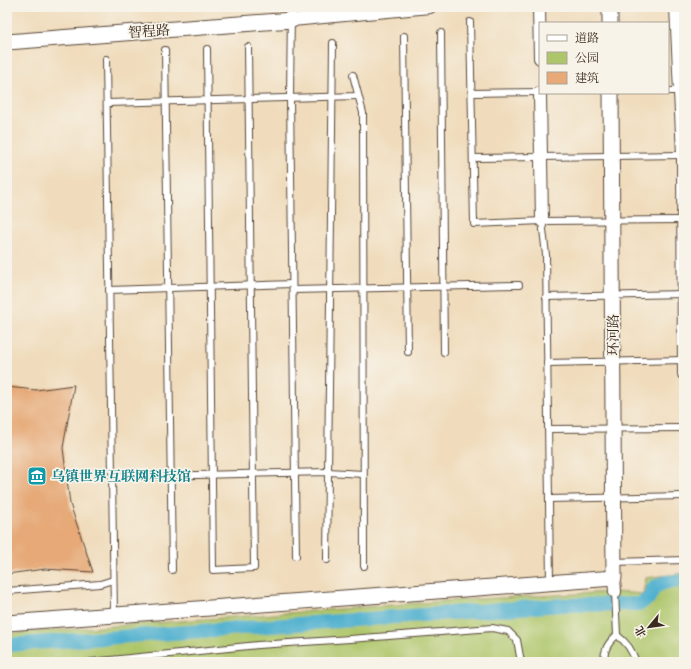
<svg xmlns="http://www.w3.org/2000/svg" width="691" height="669" viewBox="0 0 691 669" font-family="Vollkorn,'Noto Serif SC',serif">
  <rect width="100%" height="100%" fill="#f7f3e8"/>
  <filter id="ink" filterUnits="userSpaceOnUse"><feTurbulence type="fractalNoise" baseFrequency=".025" numOctaves="2"/><feDisplacementMap in="SourceGraphic" scale="8" xChannelSelector="R" yChannelSelector="G"/><feConvolveMatrix kernelMatrix="1 2 1 2 8 2 1 2 1" color-interpolation-filters="sRGB"/></filter>
  <filter id="wash" filterUnits="userSpaceOnUse"><feTurbulence type="fractalNoise" baseFrequency=".012" numOctaves="4" result="noise"/><feDisplacementMap in="SourceGraphic" scale="16" xChannelSelector="R" yChannelSelector="G"/><feGaussianBlur stdDeviation="0.9" result="paint"/><feColorMatrix in="noise" values="0 0 0 0 0 0 0 0 0 0 0 0 0 0 0 0 0 1.4 0 .05"/><feComposite in="paint" operator="in"/></filter>
  <g filter="url(#wash)">
    <rect width="100%" height="100%" fill="#f0dcbc"/>
    <polygon fill="#aec66b" stroke="#747844" points="684,573 684,662 7,662 7,634 460,600 615,592 643,594 646,578"/>
    <g fill="none" stroke-linecap="round" stroke-linejoin="round">
      <polyline stroke="#50b0cf" stroke-width="14" points="7,645 561,605 640,604 649,598 654,587 666,582 684,581"/>
    </g>
    <g id="blocks">
      <polygon fill="#e6a977" points="74,385 63,448 70,504 93,572 45,569 7,574 7,387 36,390"/>
    </g>
  </g>
  <g filter="url(#ink)">
    <use href="#blocks" fill-opacity="0" stroke="#564536" stroke-width="1"/>
    <g fill="none" stroke-linecap="round" stroke-linejoin="round">
      <defs>
        <g id="service">
          <polyline points="291,7 290,98 296,556"/>
          <polyline points="470,22 474,224 542,221 683,220"/>
          <polyline points="441,33 444,352"/>
          <polyline points="404,36 408,352"/>
          <polyline points="207,49 213,570 254,568 248,47"/>
          <polyline points="165,50 172,570"/>
          <polyline points="106,59 114,615"/>
          <polyline points="353,75 363,113 364,566"/>
          <polyline points="668,91 680,91"/>
          <polyline points="472,93 540,92"/>
          <polyline points="107,103 358,96"/>
          <polyline points="473,158 683,155"/>
          <polyline points="542,221 546,255 550,583"/>
          <polyline points="109,290 292,284"/>
          <polyline points="293,290 519,285"/>
          <polyline points="546,297 684,294"/>
          <polyline points="547,363 684,360"/>
          <polyline points="548,429 684,428"/>
          <polyline points="112,477 328,472 363,474"/>
          <polyline points="549,499 684,496"/>
          <polyline points="327,560 333,43"/>
          <polyline points="614,562 684,560"/>
          <polyline points="7,591 100,584 113,580"/>
          <path d="M615,592L617,635C627,643 632,650 636,662"/>
          <polyline points="91,662 258,645 350,639 492,628 508,631 517,640 521,662"/>
          <path d="M604,662C604,649 608,643 617,635"/>
        </g>
        <g id="minor">
          <polyline points="539,7 540,58"/>
          <polyline points="676,7 683,155 684,374"/>
          <polyline points="292,20 430,7"/>
          <polyline points="540,93 542,221"/>
          <polyline points="614,578 615,592"/>
        </g>
        <g id="tertiary">
          <polyline points="610,7 610,23"/>
          <polyline points="7,42 292,20"/>
          <polyline points="7,623 614,578 611,93"/>
        </g>
      </defs>
      <use href="#service" stroke="#564536" stroke-width="8"/>
      <use href="#minor" stroke="#564536" stroke-width="14"/>
      <use href="#tertiary" stroke="#564536" stroke-width="17"/>
      <use href="#service" stroke="#fff" stroke-width="6"/>
      <use href="#minor" stroke="#fff" stroke-width="12"/>
      <use href="#tertiary" stroke="#fff" stroke-width="15"/>
    </g>
  </g>
  <defs>
    <symbol id="museum-square" viewBox="-11 -11 22 22"><rect x="-9" y="-9" width="18" height="18" rx="4" fill="#0f9aa8" stroke="#f7f3e8"/><path d="M0-6L6-3V-2H-6V-3ZM-5-1h2V3h-2ZM-1-1h2V3h-2ZM3-1h2V3H3ZM-6 4H6V6H-6Z" fill="#fff"/></symbol>
  </defs>
  <g fill-rule="evenodd">
    <use href="#museum-square" x="26" y="465" width="22" height="22"/>
  </g>
  <g text-anchor="middle" stroke-width="3.5" stroke-linejoin="round" paint-order="stroke">
    <g font-size="14" fill="#3b2a1e" stroke="#f7f3e8">
      <text transform="translate(149 31) rotate(-4)" y="5">智程路</text>
      <text transform="translate(613 335) rotate(-90)" y="5">环河路</text>
    </g>
    <g font-size="14" font-weight="bold" fill="#0d838f" stroke="#f7f3e8" text-anchor="start">
      <text x="51" y="481">乌镇世界互联网科技馆</text>
    </g>
  </g>
  <rect width="691" height="669" fill="none" stroke="#f7f3e8" stroke-width="24"/>
  <rect x="539" y="22" width="130" height="72" fill="#f7f3e8" stroke="#aca397"/>
  <rect x="547" y="35" width="20" height="6" fill="#ffffff" stroke="#aca397"/>
  <text x="575" y="42" font-size="12" fill="#3b2a1e">道路</text>
  <rect x="547" y="52" width="20" height="12" fill="#aec66b" stroke="#aca397"/>
  <text x="575" y="62" font-size="12" fill="#3b2a1e">公园</text>
  <rect x="547" y="72" width="20" height="12" fill="#e6a977" stroke="#aca397"/>
  <text x="575" y="82" font-size="12" fill="#3b2a1e">建筑</text>
  <g transform="translate(649 627) rotate(241)" stroke="#f7f3e8" stroke-width="3" paint-order="stroke">
  <path d="M0-3L7 15L0 10L-7 15Z" fill="#3b2a1e"/>
  <text y="-6" font-size="11" font-weight="bold" text-anchor="middle" fill="#3b2a1e">北</text>
  </g>
</svg>
